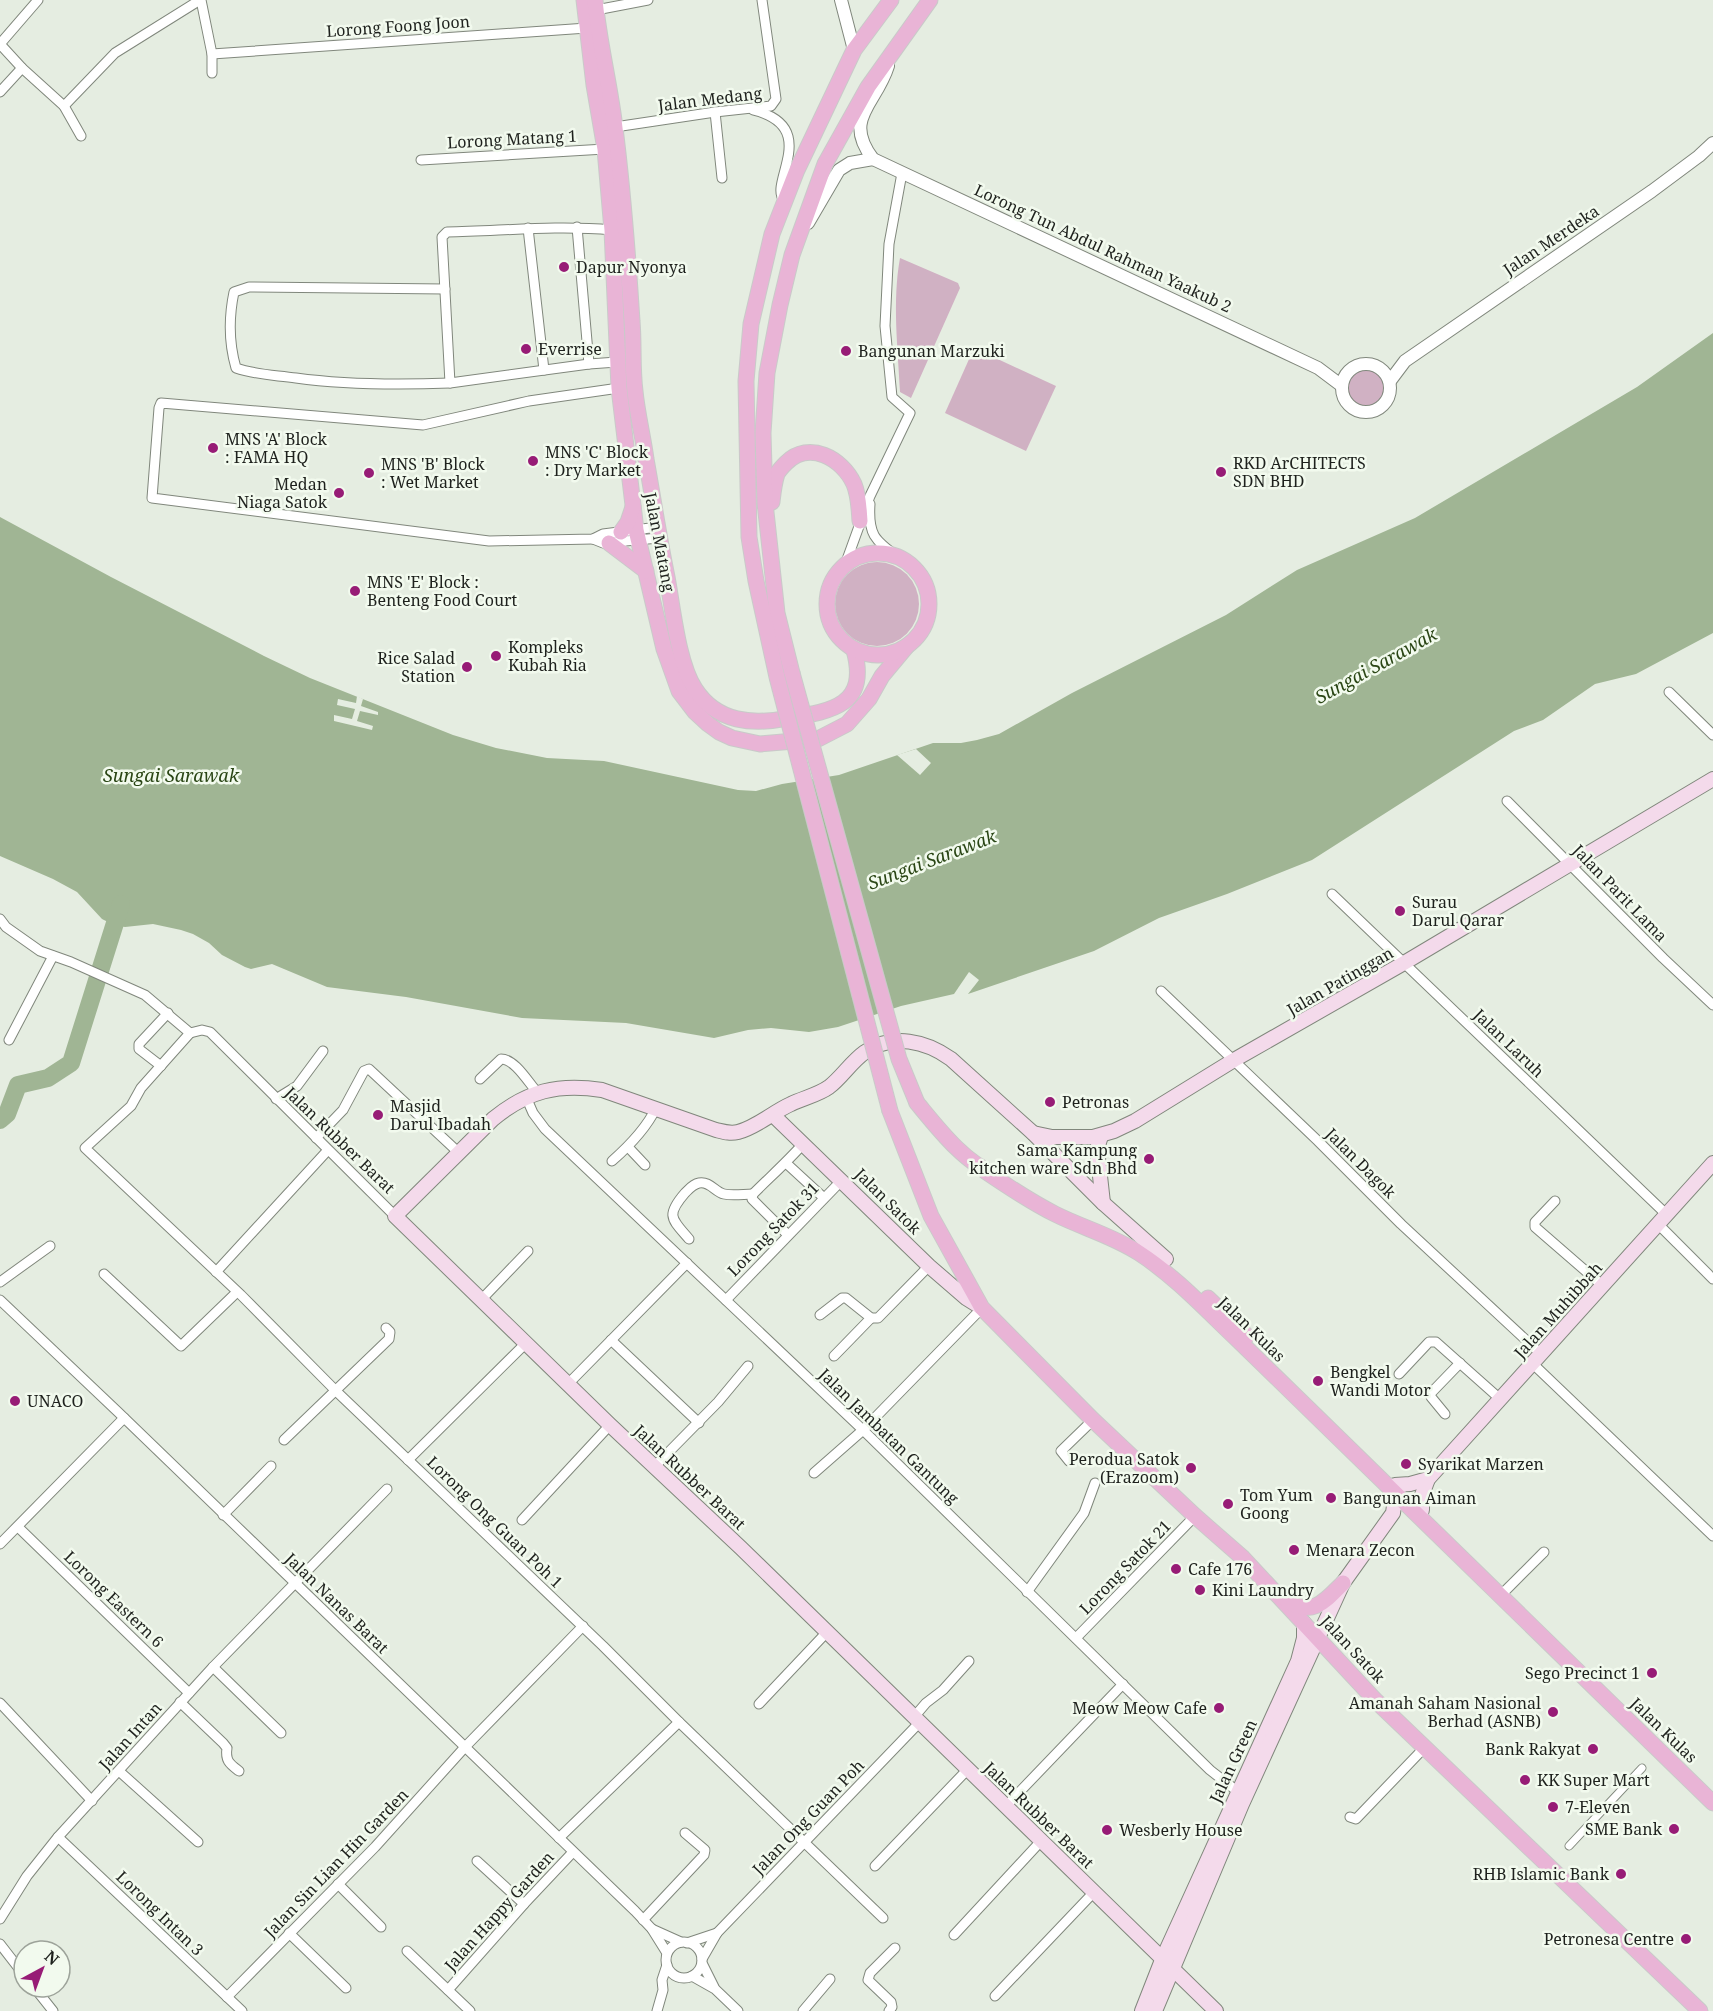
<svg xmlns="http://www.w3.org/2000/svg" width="1713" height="2011" viewBox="0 0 1713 2011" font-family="'Noto Serif',serif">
  <rect width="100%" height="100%" fill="#e5ede1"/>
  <g fill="#d0b1c3">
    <path d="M900,258L958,283L960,288L911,398L900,392C898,348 892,302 900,258Z"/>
    <polygon points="974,348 1056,386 1026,451 945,413"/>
    <circle cx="1366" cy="388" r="21"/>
    <circle cx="877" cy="604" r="42"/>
  </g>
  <polygon fill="#a0b594" points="1713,333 1713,633 1636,674 1595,684 1543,720 1514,731 1312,860 1227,894 1159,918 1094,951 968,994 954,994 901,1006 838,1027 809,1032 771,1028 748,1030 714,1038 626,1023 522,1018 406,997 327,987 272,964 251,969 245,967 222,955 209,943 193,934 181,930 153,924 125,927 114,925 102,919 77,892 53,879 0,856 0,517 111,577 264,656 310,678 453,735 496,748 547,758 604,761 738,790 756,791 782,784 839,775 933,743 961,743 977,740 999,734 1072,693 1226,615 1297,570 1415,518 1637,387"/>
  <g fill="#e5ede1">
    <polygon points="357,696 363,699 361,706 378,712 378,715 360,711 357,721 373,726 372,730 334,721 334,715 352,719 355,709 337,705 338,699 356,703"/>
    <polygon points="916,749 931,763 920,775 897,755"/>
    <polygon points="969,972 979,980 968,994 954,994"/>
  </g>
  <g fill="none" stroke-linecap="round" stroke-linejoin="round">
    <polyline stroke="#a0b594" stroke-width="18" points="0,1120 7,1114 18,1085 48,1078 71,1063 121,904"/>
    <defs>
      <polyline id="pedestrian" points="1569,1846 1642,1768"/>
      <g id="minor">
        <polyline points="201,0 212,54 212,73"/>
        <polyline points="596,10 648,0"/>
        <polyline points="0,44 22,68 64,106 81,136"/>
        <polyline points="0,44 38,0"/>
        <polyline points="212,54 587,28"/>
        <polyline points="0,92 22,68"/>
        <polyline points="64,106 115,53 200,0"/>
        <path d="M753,110C822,127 768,183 784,200"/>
        <polyline points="715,112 722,178"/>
        <polyline points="615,127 715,112 771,106 776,99 762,0"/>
        <polyline points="421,160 605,149"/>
        <polyline points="577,227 589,364"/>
        <polyline points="528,228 544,370"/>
        <path d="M612,230C556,225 502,231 447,232L442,237L450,383L589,364L617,362"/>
        <path d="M445,289L249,287L234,292C229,316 229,344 236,368C256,375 275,375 296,378C347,385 398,385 450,383"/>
        <polyline points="619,388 529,401 423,425 161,403 159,408 152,498 489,541 593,539 603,534 658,527"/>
        <path d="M870,504C868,534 874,540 898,557"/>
        <polyline points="593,539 603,543 659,538"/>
        <polyline points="845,565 870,496 910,413 892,397 885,326 889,244 902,173"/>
        <polyline points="1669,692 1713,735"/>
        <polyline points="1507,801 1663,958 1713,1005"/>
        <polyline points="1332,894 1666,1214"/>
        <polyline points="0,919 6,927 40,951 71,962 145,995 190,1033"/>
        <polyline points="1161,991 1318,1141 1401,1224 1541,1354"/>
        <polyline points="190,1033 141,1088 131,1106 85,1148 241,1295 336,1391 603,1646 679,1722 883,1918"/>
        <polyline points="190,1033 202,1030 210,1032 395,1216"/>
        <polyline points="9,1040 53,956"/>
        <polyline points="161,1066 139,1049 139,1044 168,1013"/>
        <path d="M480,1079L501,1059C515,1059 528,1082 537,1092"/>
        <polyline points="526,1097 533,1113 545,1129 863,1430 1210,1770 1237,1791"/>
        <polyline points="276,1099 297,1086 323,1051"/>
        <polyline points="316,1138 343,1110 364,1071 369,1069 458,1152"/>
        <polyline points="628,1147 645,1165"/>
        <path d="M612,1161C629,1146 646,1129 656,1108"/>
        <polyline points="786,1163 824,1198"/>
        <polyline points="1555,1201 1535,1222 1535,1227 1603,1286"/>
        <polyline points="1658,1224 1713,1279"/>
        <path d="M788,1235L752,1199L753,1194C770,1177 787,1162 803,1144"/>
        <path d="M689,1239C672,1219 665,1216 685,1193C689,1189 693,1184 699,1183C710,1181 715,1192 724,1194C733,1196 744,1194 753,1194"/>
        <polyline points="216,1272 328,1150"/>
        <polyline points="104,1274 181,1346 237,1292"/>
        <polyline points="0,1282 50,1246"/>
        <polyline points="0,1300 118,1412 635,1911 652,1929 667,1953"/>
        <polyline points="481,1300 528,1251"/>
        <polyline points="726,1300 842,1180"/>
        <polyline points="820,1315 842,1298 846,1298 871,1318 878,1318 929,1266"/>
        <polyline points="611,1340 699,1423"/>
        <polyline points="834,1356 871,1318"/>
        <polyline points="1532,1363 1713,1536"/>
        <polyline points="1399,1374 1429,1342 1436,1342 1499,1398"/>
        <polyline points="568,1384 687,1263"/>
        <polyline points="1445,1414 1431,1397 1431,1393 1460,1363"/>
        <polyline points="284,1440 389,1339 390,1332 386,1328"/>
        <polyline points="408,1460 526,1343"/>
        <polyline points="1069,1461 1061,1451 1093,1420"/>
        <polyline points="655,1466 718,1402 748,1366"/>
        <polyline points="814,1473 863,1430 982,1308"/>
        <polyline points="223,1515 271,1466"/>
        <polyline points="522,1520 610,1425"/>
        <polyline points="18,1527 189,1693"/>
        <polyline points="0,1544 124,1418"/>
        <polyline points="1027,1592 1084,1513 1095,1483"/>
        <polyline points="1500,1596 1544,1552"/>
        <polyline points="1076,1638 1195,1516"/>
        <polyline points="213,1667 281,1733"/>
        <path d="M180,1702L223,1743L227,1748C225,1761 230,1764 239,1771"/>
        <polyline points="0,1703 92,1801"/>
        <polyline points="759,1704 827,1632"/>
        <polyline points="914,1717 926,1703 943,1690 969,1661"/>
        <polyline points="119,1771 198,1842"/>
        <polyline points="1006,1806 1123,1684"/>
        <polyline points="1350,1817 1356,1819 1425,1747"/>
        <polyline points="58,1837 242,2011"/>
        <polyline points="559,1838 679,1722"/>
        <polyline points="477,1861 524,1904"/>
        <polyline points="875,1866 968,1769"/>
        <polyline points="338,1884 381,1927"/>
        <polyline points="0,1919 27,1876 58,1837 213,1667 387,1489"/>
        <polyline points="643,1920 704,1855 705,1850 685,1833"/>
        <polyline points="652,1929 681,1942"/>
        <polyline points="289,1933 346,1988"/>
        <polyline points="954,1935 1042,1840"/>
        <circle cx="684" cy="1960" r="18"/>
        <polyline points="687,1943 717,1933"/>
        <polyline points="0,1944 24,1975"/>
        <polyline points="407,1951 470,2011"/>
        <polyline points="702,1959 717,1933 920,1722"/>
        <polyline points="702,1963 714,1987"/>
        <polyline points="692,1976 715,1989 738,2011"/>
        <polyline points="34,1987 53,2011"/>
        <polyline points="448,1990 524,1904 573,1852"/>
        <polyline points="995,1996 1095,1891"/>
        <polyline points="227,1997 375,1847 465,1747 583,1626"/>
        <polyline points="657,2011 663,1990 662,1980 667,1965"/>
        <polyline points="803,2011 830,1979"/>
        <polyline points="889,2011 892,2007 891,2002 868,1980 870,1973 895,1948"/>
      </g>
      <g id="tertiary">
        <polyline points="841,0 854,50"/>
        <path d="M888,66C876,105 842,118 873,159L1318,368L1342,386"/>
        <polyline points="808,223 839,170 850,163 873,159"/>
        <circle cx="1366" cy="388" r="24"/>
        <polyline points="1390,381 1405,361 1652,191 1699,156 1713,143"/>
      </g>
      <g id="secondary">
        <polyline points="773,1115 929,1266 966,1298 982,1308"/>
        <polyline points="1033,1133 1052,1137 1093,1137 1114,1131 1135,1121 1234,1060 1404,963 1713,779"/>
        <polyline points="1101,1136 1097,1149 1103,1203"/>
        <path d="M1166,1259L1103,1203L1033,1133L951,1059C926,1041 893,1033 865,1052C851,1062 842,1077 829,1087C818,1095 803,1098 791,1104C773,1112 757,1127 738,1132C730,1134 724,1132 716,1130L602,1090C558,1083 527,1091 493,1119L395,1216L610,1425L741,1548L1216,2011"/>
        <polyline points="1395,1485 1410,1484 1428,1479"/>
        <polyline points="1422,1510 1422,1495 1428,1479 1713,1163"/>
        <polyline points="1142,2011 1162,1960 1298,1661 1304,1638 1304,1623"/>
        <polyline points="1155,2011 1242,1804 1343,1583 1393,1513 1395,1498 1390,1490"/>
      </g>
      <g id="primary">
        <polyline points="584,0 594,85 605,149 612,230 619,388 636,530 664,649 679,691 695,712 708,724 719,732 732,738 760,744 818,739 847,724 869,699 882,676 907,646"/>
        <path d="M595,0C599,43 610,85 615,128C623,192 628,257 632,321C634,344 632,368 635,391C637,413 643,436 646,459C653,498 659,538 667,577C673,609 678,663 695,689C717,723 753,725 789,718C833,711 869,705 854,650"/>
        <path d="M772,502C773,493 774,483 777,474C779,470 783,466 786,463C809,440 842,458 854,484C859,496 859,509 860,521"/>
        <polyline points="621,532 628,522 633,507"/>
        <polyline points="609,543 646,571"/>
        <circle cx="878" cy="604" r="51"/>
        <polyline points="792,673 777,613 765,503 763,433 767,373 780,305 792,255 825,164 868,87 930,0"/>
        <polyline points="777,677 756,581 749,537 746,381 751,324 772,234 797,170 854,50 891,0"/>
        <path d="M917,1103C937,1127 965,1164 995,1174"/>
        <polyline points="890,1111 931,1216 982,1308 1093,1420 1195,1516 1243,1558 1376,1701 1700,2011"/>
        <path d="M985,1171C1007,1186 1031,1202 1055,1214C1083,1228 1113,1236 1139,1253C1176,1277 1207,1311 1239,1341L1713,1803"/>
        <polyline points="1208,1298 1247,1336"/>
        <path d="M1288,1602C1314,1616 1325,1601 1343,1583"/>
      </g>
    </defs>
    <use href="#pedestrian" stroke="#80877c" stroke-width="9"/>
    <use href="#minor" stroke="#80877c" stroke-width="11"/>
    <use href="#tertiary" stroke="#80877c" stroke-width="14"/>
    <use href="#secondary" stroke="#80877c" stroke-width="16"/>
    <use href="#primary" stroke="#c9cac9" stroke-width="17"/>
    <use href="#pedestrian" stroke="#fff" stroke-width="7"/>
    <use href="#minor" stroke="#fff" stroke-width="9"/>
    <use href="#tertiary" stroke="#fff" stroke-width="12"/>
    <use href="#secondary" stroke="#f4daeb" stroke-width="14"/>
    <use href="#primary" stroke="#e9b4d6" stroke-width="15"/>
    <defs>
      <g id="primary-bridge">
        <polyline points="792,673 899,1059 917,1103"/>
        <polyline points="777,677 890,1111"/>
      </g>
    </defs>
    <use href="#primary-bridge" stroke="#c9cac9" stroke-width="17" stroke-linecap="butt"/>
    <use href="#primary-bridge" stroke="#e9b4d6" stroke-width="15"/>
  </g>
  <g fill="#971c76" stroke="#f2faee" stroke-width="2">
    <circle cx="564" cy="267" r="6"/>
    <circle cx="526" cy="349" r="6"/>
    <circle cx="846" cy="351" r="6"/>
    <circle cx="213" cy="448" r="6"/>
    <circle cx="533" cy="461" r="6"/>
    <circle cx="1221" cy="472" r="6"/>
    <circle cx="369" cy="473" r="6"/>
    <circle cx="339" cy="493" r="6"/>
    <circle cx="355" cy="591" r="6"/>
    <circle cx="496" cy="656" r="6"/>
    <circle cx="467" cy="667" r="6"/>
    <circle cx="1400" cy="911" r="6"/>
    <circle cx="1050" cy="1102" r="6"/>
    <circle cx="378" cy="1115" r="6"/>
    <circle cx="1149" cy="1159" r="6"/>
    <circle cx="1318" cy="1381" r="6"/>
    <circle cx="15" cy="1401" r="6"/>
    <circle cx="1406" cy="1464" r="6"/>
    <circle cx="1191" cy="1468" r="6"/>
    <circle cx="1331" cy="1498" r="6"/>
    <circle cx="1228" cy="1504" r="6"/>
    <circle cx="1294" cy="1550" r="6"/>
    <circle cx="1176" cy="1569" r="6"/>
    <circle cx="1200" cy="1590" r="6"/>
    <circle cx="1652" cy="1673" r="6"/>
    <circle cx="1219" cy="1708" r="6"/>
    <circle cx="1553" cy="1712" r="6"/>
    <circle cx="1593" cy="1749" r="6"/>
    <circle cx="1525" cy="1780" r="6"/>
    <circle cx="1553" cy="1807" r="6"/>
    <circle cx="1674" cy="1829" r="6"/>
    <circle cx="1107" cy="1830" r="6"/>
    <circle cx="1621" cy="1874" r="6"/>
    <circle cx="1686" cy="1939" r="6"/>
  </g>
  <g text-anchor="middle" stroke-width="5" stroke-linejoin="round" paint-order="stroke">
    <g font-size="16" fill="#1e211d" stroke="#f2faee">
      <text transform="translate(398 26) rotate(-4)" y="6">Lorong Foong Joon</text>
      <text transform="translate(710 99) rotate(-7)" y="6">Jalan Medang</text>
      <text transform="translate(512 139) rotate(-3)" y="6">Lorong Matang 1</text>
      <text transform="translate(1551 240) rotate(-34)" y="6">Jalan Merdeka</text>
      <text transform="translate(1103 248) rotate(25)" y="6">Lorong Tun Abdul Rahman Yaakub 2</text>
      <text transform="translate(660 542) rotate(79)" y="6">Jalan Matang</text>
      <text transform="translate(1620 893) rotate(46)" y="6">Jalan Parit Lama</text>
      <text transform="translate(1340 981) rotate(-30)" y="6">Jalan Patinggan</text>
      <text transform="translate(1509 1043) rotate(44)" y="6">Jalan Laruh</text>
      <text transform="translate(340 1140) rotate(44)" y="6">Jalan Rubber Barat</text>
      <text transform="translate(1361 1163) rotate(45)" y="6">Jalan Dagok</text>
      <text transform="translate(888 1201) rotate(45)" y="6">Jalan Satok</text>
      <text transform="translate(773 1229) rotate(-46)" y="6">Lorong Satok 31</text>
      <text transform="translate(1558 1310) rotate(-48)" y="6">Jalan Muhibbah</text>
      <text transform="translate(1252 1329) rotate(44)" y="6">Jalan Kulas</text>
      <text transform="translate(889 1436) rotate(44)" y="6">Jalan Jambatan Gantung</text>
      <text transform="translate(690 1477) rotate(43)" y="6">Jalan Rubber Barat</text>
      <text transform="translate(495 1522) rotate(44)" y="6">Lorong Ong Guan Poh 1</text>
      <text transform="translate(1125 1567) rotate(-46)" y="6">Lorong Satok 21</text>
      <text transform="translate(114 1599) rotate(44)" y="6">Lorong Eastern 6</text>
      <text transform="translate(337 1603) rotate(44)" y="6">Jalan Nanas Barat</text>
      <text transform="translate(1353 1649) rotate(47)" y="6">Jalan Satok</text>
      <text transform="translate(1664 1730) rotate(44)" y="6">Jalan Kulas</text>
      <text transform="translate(130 1736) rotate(-48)" y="6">Jalan Intan</text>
      <text transform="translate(1233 1761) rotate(-65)" y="6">Jalan Green</text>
      <text transform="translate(1039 1815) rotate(44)" y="6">Jalan Rubber Barat</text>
      <text transform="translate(808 1817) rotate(-46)" y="6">Jalan Ong Guan Poh</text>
      <text transform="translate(336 1863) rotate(-46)" y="6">Jalan Sin Lian Hin Garden</text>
      <text transform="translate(499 1911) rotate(-48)" y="6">Jalan Happy Garden</text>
      <text transform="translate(160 1913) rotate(44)" y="6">Lorong Intan 3</text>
    </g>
    <g font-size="16" fill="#1e211d" stroke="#f2faee" text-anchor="start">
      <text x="576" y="273">Dapur Nyonya</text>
      <text x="538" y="355">Everrise</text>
      <text x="858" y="357">Bangunan Marzuki</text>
      <text x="225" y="445">MNS 'A' Block<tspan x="225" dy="18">: FAMA HQ</tspan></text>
      <text x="545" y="458">MNS 'C' Block<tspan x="545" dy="18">: Dry Market</tspan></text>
      <text x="1233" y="469">RKD ArCHITECTS<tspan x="1233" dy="18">SDN BHD</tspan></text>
      <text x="381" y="470">MNS 'B' Block<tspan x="381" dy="18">: Wet Market</tspan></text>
      <text x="327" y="490" text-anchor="end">Medan<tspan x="327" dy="18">Niaga Satok</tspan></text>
      <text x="367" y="588">MNS 'E' Block :<tspan x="367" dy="18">Benteng Food Court</tspan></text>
      <text x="508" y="653">Kompleks<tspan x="508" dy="18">Kubah Ria</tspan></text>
      <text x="455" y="664" text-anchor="end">Rice Salad<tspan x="455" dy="18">Station</tspan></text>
      <text x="1412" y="908">Surau<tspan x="1412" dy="18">Darul Qarar</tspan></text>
      <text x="1062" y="1108">Petronas</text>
      <text x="390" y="1112">Masjid<tspan x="390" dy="18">Darul Ibadah</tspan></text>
      <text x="1137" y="1156" text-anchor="end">Sama Kampung<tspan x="1137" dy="18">kitchen ware Sdn Bhd</tspan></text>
      <text x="1330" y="1378">Bengkel<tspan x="1330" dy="18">Wandi Motor</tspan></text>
      <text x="27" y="1407">UNACO</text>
      <text x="1179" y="1465" text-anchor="end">Perodua Satok<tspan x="1179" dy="18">(Erazoom)</tspan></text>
      <text x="1418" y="1470">Syarikat Marzen</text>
      <text x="1240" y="1501">Tom Yum<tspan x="1240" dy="18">Goong</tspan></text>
      <text x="1343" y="1504">Bangunan Aiman</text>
      <text x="1306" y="1556">Menara Zecon</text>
      <text x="1188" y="1575">Cafe 176</text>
      <text x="1212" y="1596">Kini Laundry</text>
      <text x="1640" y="1679" text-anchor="end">Sego Precinct 1</text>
      <text x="1541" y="1709" text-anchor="end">Amanah Saham Nasional<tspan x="1541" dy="18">Berhad (ASNB)</tspan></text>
      <text x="1207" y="1714" text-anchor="end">Meow Meow Cafe</text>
      <text x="1581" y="1755" text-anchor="end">Bank Rakyat</text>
      <text x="1537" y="1786">KK Super Mart</text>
      <text x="1565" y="1813">7-Eleven</text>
      <text x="1662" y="1835" text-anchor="end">SME Bank</text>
      <text x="1119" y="1836">Wesberly House</text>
      <text x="1609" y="1880" text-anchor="end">RHB Islamic Bank</text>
      <text x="1674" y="1945" text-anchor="end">Petronesa Centre</text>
    </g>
    <g font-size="18" font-style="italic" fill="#2a4615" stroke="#f2faee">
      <text transform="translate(1376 666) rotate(-29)" y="6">Sungai Sarawak</text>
      <text x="171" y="782">Sungai Sarawak</text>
      <text transform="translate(932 860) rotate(-21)" y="6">Sungai Sarawak</text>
    </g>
  </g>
  <g transform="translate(42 1969) rotate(41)"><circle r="28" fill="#f2faee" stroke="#9da39a" stroke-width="1.5"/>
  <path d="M0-4.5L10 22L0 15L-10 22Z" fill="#971c76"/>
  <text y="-9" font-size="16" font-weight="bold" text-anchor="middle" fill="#1e211d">N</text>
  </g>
</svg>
